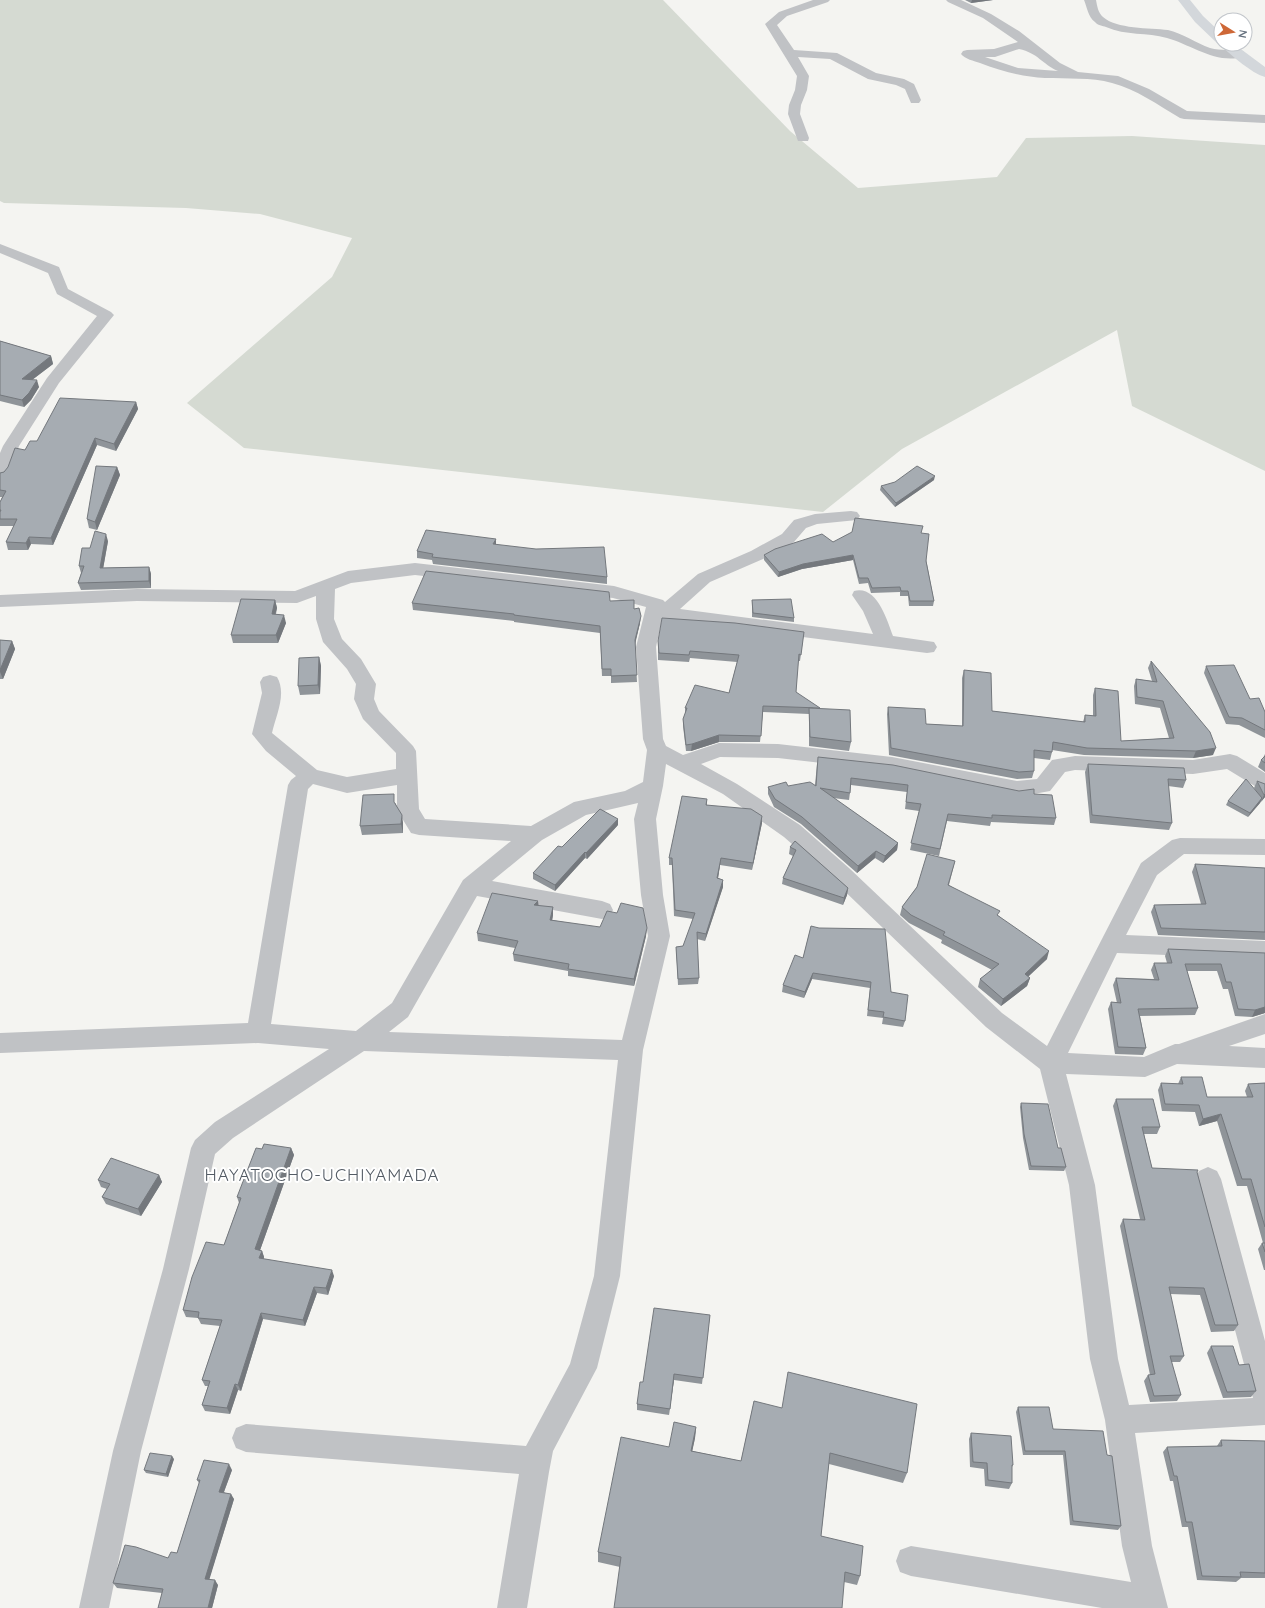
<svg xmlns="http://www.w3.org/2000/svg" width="1265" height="1608" viewBox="0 0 1265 1608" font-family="Quicksand,sans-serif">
  <rect width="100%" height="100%" fill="#f4f4f1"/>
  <polygon fill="#d5dad2" points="0,0 663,0 790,131 858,188 997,177 1026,138 1132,136 1265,145 1265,471 1132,406 1117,330 902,449 823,512 244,448 187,403 332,277 352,238 260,214 186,208 4,203 0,201"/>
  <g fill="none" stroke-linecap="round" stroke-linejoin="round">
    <g fill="#c0c2c5" fill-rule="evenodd">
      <polygon points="813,0 830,0 828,2 787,16 777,25 794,50 837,53 876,73 904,79 914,84 921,100 919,103 911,103 905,89 896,85 868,79 830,59 798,57 809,76 807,90 801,105 800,114 809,138 808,141 798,141 788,114 789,105 795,90 797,76 765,24 779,12"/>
      <path d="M946,0H961L991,14L1019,31L1060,63L1078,72L1118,76L1149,89L1187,111L1265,115V123L1184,119L1180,118C1158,105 1136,89 1112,83C1091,77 1067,79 1045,78C1022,77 1001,71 980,63C974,61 965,59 961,54L963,51L967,50L994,49L1018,42L983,18L948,2ZM1019,49C1038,53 1042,64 1058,71L1018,68L985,57H995Z"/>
      <path d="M1084,0H1096C1097,5 1098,13 1103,17C1116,29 1150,28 1168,30C1182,33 1196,43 1210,48C1221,51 1232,49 1243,51L1245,54L1243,57C1215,64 1192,45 1167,38C1147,32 1126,36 1106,27C1103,26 1097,25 1095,22C1088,17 1087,7 1084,0Z"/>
      <polygon points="0,244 59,267 68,289 111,312 114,315 59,383 19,446 9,474 6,478 0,479 0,453 3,446 47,378 97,316 57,294 48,273 0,253"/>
      <path d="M851,511L857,512L860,516L857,520L817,524L806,528L794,542L763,559L710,582L680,609L873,634L863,611L852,595L854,591C877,585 887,620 893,636L934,642L937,647L934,652L927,653L662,619L656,647L663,739L666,746L683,755L719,743L778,744L892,757L1017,781L1037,779L1052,760L1075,756L1193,760L1230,754L1237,756L1265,773V791L1258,788L1227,769L1193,774L1075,770L1065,772L1050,791L1017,797L892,771L778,758L720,757L701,764L737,784L800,825L849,868L1002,1013L1047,1046L1141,863L1172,840L1180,838L1265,839V855L1184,854L1157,875L1126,935L1265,941V959L1117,953L1068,1053L1144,1057L1175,1044H1179L1265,1014V1034L1229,1046L1265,1048V1068L1177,1064L1145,1077L1066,1074L1095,1185L1118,1359L1129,1405L1253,1398L1195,1179L1199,1171L1208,1167L1217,1171L1221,1179L1265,1341V1425L1135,1433L1152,1546L1168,1608H1102L911,1576L900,1572L896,1561L900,1550L911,1546L1131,1582L1122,1546L1105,1420L1090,1359L1069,1185L1040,1069L986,1027L833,880L784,837L723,794L666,764L663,786L656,819L663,895L670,936L643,1050L620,1276L597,1368L553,1451L549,1472L527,1608H497L519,1474L246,1452L236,1448L232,1438L236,1428L246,1424L526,1446L570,1364L594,1276L618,1060L364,1051L233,1138L215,1154L189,1269L141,1451L109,1608H79L113,1451L163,1269L191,1148L195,1140L215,1122L329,1049L258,1043L0,1053V1033L248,1023L288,785L291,780L296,776L266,751L252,734L262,693L260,682L263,677L270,675L277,677C287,694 276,715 272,733L317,770L347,777L396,769V753L363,719L354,699L356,684L347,669L323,642L316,619V596L297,603L137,601L0,607V595L137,589L295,591L348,571L415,563L614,586L663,600L665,602L698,574L751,551L782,534L794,520L815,514ZM415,575L613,598L646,607L636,647L643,739L647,750L643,782L625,791L574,802L531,826L425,819L419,809L416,751L413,746L379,711L374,699L376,684L361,659L342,639L334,619L335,589L351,583ZM313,784L347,793L397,785V810L411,833L419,835L511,841L463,880L392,1003L356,1031L271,1024L308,789ZM638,803L634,819L641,895L648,936L622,1040L389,1032L408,1017L477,896L602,919L610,916L613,910L610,904L602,901L492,881L542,840L586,815Z"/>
    </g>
    <path fill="#d3d7db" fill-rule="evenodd" d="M1178,0H1190L1203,16L1221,33V44H1234L1265,67V77C1251,73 1233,56 1222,47L1220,43H1217L1195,22Z"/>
  </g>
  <g fill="#8f9499">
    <polygon points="965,0 993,0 971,3"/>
    <polygon points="0,341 51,356 53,364 32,380 39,387 31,400 24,407 0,401"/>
    <polygon points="136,402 138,409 116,451 97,445 53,545 31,544 28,550 8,550 6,542 14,526 0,526 0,502 2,497 0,497 0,473 4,472 25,450 37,441"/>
    <polygon points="117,467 120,475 97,530 89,528 87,519"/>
    <polygon points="934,480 895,507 880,490 881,486"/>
    <polygon points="921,533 934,601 933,606 909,606 908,596 900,596 900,592 871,593 868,583 859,584 853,560 802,569 778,577 764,560 764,555 833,542"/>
    <polygon points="108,541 103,568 149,567 151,574 151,588 81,590 78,583 81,573 79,566 90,548"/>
    <polygon points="496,545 607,577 607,584 433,564 432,560 417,558 417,551"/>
    <polygon points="275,600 277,608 276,614 286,623 278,643 233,643 231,635"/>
    <polygon points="752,600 794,618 794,622 752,617"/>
    <polygon points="610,601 634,609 640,623 635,645 637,682 611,683 611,676 602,676 600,633 514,622 514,621 413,610 412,603"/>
    <polygon points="804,632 800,661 798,661 796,692 851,742 849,751 809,746 809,714 763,712 760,742 719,742 691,751 686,751 683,726 683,719 685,714 685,708 729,693 737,662 690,658 689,662 658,660 658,641"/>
    <polygon points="0,640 12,641 15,649 3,679 0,679"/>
    <polygon points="319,657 321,666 320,694 300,695 298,686"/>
    <polygon points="1151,661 1213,755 1193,758 1084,755 1052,750 1052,752 1050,760 1034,758 1034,771 1032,778 1017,779 889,755 887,714 888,707 926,724 962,726 962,678 964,670 992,711 1083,722 1085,715 1093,716 1093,695 1095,688 1121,741 1169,738 1160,708 1135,704 1134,686 1136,679 1152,681 1148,668"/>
    <polygon points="1206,666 1250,699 1265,712 1265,738 1239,725 1226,724 1204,673"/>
    <polygon points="1265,754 1265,772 1258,767 1261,760 1263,758"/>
    <polygon points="817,764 1034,794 1056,818 1054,825 991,822 990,826 947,821 939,856 910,850 919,811 905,809 907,792 851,785 849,800 833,798 898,843 897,850 883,863 875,858 857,873 801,824 774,807 768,794 768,787 788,786 815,785"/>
    <polygon points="1088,764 1186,780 1183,788 1168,786 1172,823 1169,830 1090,823 1085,772"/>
    <polygon points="1257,781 1265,797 1248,817 1226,805 1228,801 1256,791 1254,788"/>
    <polygon points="707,799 707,805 762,823 752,870 720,865 718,878 723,880 723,887 705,941 697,939 699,978 698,984 678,985 676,947 683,946 693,919 674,916 672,865 669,865 669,858"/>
    <polygon points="396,803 396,804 403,823 403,833 362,835 360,826"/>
    <polygon points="618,825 587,859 585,858 555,891 533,879 533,873 562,847"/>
    <polygon points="795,841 848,888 847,895 843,905 782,884 783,878 793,856 789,854 790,847"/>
    <polygon points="955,861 949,885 999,916 1047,959 1028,977 1030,978 1027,986 1001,1006 978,987 980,979 992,970 941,943 942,940 909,923 900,915 902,907 917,887"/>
    <polygon points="1195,864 1265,868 1265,940 1158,935 1151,912 1154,905 1201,904 1192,872"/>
    <polygon points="538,906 553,907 553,915 552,920 646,936 634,986 568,976 568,971 514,961 513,954 515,948 478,941 477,933"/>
    <polygon points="811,926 891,992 905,1021 903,1027 882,1024 883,1018 867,1016 870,988 812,979 804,998 782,992 783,985 803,958"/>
    <polygon points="1168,949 1265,953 1265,1013 1252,1017 1235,1016 1228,989 1223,989 1217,971 1187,971 1198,1008 1195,1015 1140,1016 1146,1048 1143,1055 1115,1054 1108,1009 1111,1002 1117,1003 1113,985 1116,978 1154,979 1151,970 1154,963 1167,963 1165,956"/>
    <polygon points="1181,1077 1207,1097 1247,1097 1245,1091 1248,1084 1265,1083 1265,1270 1264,1270 1258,1249 1262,1243 1263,1243 1247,1186 1237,1186 1217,1121 1199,1126 1195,1112 1162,1111 1158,1090 1161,1083 1178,1084"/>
    <polygon points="1116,1099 1160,1127 1157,1134 1144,1134 1152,1168 1197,1172 1238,1325 1234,1331 1211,1332 1200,1295 1170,1294 1184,1356 1180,1362 1171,1362 1181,1395 1177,1401 1150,1402 1144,1381 1148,1375 1150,1375 1120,1226 1123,1219 1140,1219 1113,1106"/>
    <polygon points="1021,1103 1058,1148 1066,1167 1064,1171 1029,1170 1023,1138 1020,1107"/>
    <polygon points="291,1148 294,1155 260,1250 262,1251 264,1257 264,1259 334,1276 328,1295 317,1293 305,1326 263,1319 241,1391 238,1390 230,1414 205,1411 202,1405 208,1386 205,1386 202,1380 220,1326 201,1324 198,1318 186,1317 183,1310 224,1245 239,1203 237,1197 262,1149"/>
    <polygon points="159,1175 162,1182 141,1216 106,1204 102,1197 107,1189 101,1187 98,1180"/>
    <polygon points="710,1315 702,1384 674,1380 669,1415 637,1410 637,1404 643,1382"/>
    <polygon points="1211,1346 1239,1365 1256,1391 1251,1397 1223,1398 1207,1353"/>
    <polygon points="754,1401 907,1473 903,1483 829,1464 821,1536 860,1576 857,1585 844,1582 620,1567 598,1562 598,1552 669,1447 696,1427 695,1438 692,1451 741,1461"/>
    <polygon points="1018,1407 1053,1429 1107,1455 1121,1526 1118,1530 1070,1525 1063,1455 1023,1455 1016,1412"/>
    <polygon points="971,1433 1013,1465 1012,1467 1012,1483 1009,1489 985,1486 984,1469 970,1467 969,1439"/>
    <polygon points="1221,1440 1265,1441 1265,1578 1241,1578 1236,1582 1197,1580 1188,1527 1182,1527 1173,1481 1170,1481 1163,1452 1167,1447 1217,1446"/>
    <polygon points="174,1459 168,1477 146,1473 144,1470"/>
    <polygon points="232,1470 224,1492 234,1499 209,1579 218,1585 212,1608 158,1608 162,1593 117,1588 113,1583 168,1558 177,1553 199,1483 197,1480"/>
  </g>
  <g fill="#74787d">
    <polygon points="972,0 993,0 971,3"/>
    <polygon points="51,356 53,364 24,386 22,379"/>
    <polygon points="37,380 39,387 31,400 24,407 22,400"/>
    <polygon points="136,402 138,409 116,451 114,444"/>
    <polygon points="95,438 97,445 53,545 51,538"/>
    <polygon points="117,467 120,475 97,530 95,522"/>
    <polygon points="935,476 934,480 895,507 896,503"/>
    <polygon points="106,534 108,541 102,575 100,568"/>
    <polygon points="29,537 31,544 28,550 26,543"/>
    <polygon points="496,539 496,545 493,544"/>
    <polygon points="853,555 853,560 802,569 778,577 779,572 803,564"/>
    <polygon points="149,567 151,574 151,588 149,581"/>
    <polygon points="275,600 277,608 273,622 272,614"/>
    <polygon points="284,615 286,623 278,643 276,635"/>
    <polygon points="641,616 640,623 634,647 635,640"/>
    <polygon points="12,641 15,649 3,679 0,672 0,670"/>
    <polygon points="319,657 321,666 320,694 318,685"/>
    <polygon points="719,735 719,742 691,751 692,744"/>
    <polygon points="1216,748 1213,755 1193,758 1196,751"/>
    <polygon points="1265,794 1265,797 1261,802 1264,795"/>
    <polygon points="1262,798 1260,803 1248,817 1250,813"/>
    <polygon points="402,815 403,823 403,833 401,824"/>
    <polygon points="762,816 762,823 752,870 753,863"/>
    <polygon points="618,819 618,825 587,859 586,853"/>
    <polygon points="898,843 897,850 883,863 885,856"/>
    <polygon points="876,851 875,858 857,873 858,866"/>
    <polygon points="585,852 585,858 555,891 555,885"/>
    <polygon points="721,858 720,865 717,885 717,878"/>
    <polygon points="723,880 723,887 705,941 706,934"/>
    <polygon points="848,888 847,895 843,905 844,898"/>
    <polygon points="538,901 539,909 534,905"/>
    <polygon points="553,907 553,915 551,927 550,920"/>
    <polygon points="647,928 646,936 634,986 634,979"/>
    <polygon points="1049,951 1047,959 1022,982 1025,974"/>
    <polygon points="813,973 812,979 804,998 805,992"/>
    <polygon points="1030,978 1027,986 1001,1006 1003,999"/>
    <polygon points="1265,1007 1265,1013 1252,1017 1255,1010"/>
    <polygon points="1221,1114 1217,1121 1199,1126 1203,1119"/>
    <polygon points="291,1148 294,1155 258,1256 255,1249"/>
    <polygon points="159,1175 162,1182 141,1216 138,1209"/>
    <polygon points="262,1251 264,1257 262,1264 259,1258"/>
    <polygon points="332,1270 334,1276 328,1295 326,1288"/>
    <polygon points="314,1287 317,1293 305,1326 303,1320"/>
    <polygon points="261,1313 263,1319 241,1391 238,1385"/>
    <polygon points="674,1374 674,1380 669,1415 670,1409"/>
    <polygon points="235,1384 238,1390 230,1414 227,1408"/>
    <polygon points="696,1427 695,1438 690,1462 691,1451"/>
    <polygon points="172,1456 174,1459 168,1477 166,1474"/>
    <polygon points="229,1464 232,1470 222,1497 219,1492"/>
    <polygon points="231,1494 234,1499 208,1584 205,1579"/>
    <polygon points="215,1580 218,1585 212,1608 208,1608"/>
  </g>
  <g fill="#a6acb2" stroke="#74787d">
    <polygon points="0,341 51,356 22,379 37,380 29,393 22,400 0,395"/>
    <polygon points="60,398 136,402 114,444 95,438 51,538 29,537 26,543 6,542 17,519 0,519 0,512 1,510 0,510 0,502 6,491 0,490 0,473 4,472 8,467 15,448 25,450 30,441 37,441"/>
    <polygon points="96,466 117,467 95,522 87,519"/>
    <polygon points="917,466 935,476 896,503 881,486 895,482"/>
    <polygon points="855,518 923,526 921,533 929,534 926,561 934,601 910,601 908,591 901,591 900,587 872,588 868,578 859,578 853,555 803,564 779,572 764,555 775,549 822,534 833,542 852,532"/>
    <polygon points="426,530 496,539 493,544 536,549 604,547 607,577 432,557 433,554 417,551"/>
    <polygon points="95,531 106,534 100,568 149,567 149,581 78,583 84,566 79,566 82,548 90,548"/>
    <polygon points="426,571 609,592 610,601 634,600 634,609 639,608 641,616 635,640 637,675 611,676 611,669 602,669 600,626 514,615 514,614 412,603"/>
    <polygon points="241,599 275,600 272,614 284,615 276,635 231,635"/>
    <polygon points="791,599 794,618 753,613 752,600"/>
    <polygon points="662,618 735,623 804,632 801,655 799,654 796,692 820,708 763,706 761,736 719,735 692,744 686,745 683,719 687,708 685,708 695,685 729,693 739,655 690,651 689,655 659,653 658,641"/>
    <polygon points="0,640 12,641 0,670"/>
    <polygon points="319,657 318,685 298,686 299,658"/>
    <polygon points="1151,661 1210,732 1216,748 1196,751 1087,748 1053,742 1052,752 1034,750 1034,771 1019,772 891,748 888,707 925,709 926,724 963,726 964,670 991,673 992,711 1085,722 1085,715 1096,716 1095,688 1118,691 1121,741 1174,738 1163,701 1137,697 1136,679 1157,682"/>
    <polygon points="1234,665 1250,699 1259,698 1265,712 1265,730 1242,718 1229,717 1206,666"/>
    <polygon points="809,708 850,710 851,742 810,737"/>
    <polygon points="1265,756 1265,763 1261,760"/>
    <polygon points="818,757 893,765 1019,791 1034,789 1034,794 1052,795 1056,818 992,815 992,818 948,814 940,849 911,843 921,804 906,802 908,785 851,778 850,793 820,788 898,843 885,856 876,851 858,866 802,817 775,799 768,787 786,782 788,786 810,782 816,786"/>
    <polygon points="1088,764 1184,768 1186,780 1168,779 1172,823 1092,815"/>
    <polygon points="1246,779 1262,798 1250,813 1228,801"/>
    <polygon points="1257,781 1265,784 1265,794 1264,795"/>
    <polygon points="394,794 394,802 402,815 401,824 360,826 363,795"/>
    <polygon points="682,796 707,799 706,805 751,809 762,816 753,863 721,858 717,878 723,880 706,934 697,932 699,978 678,979 676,947 683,946 695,913 675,910 672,858 669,858"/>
    <polygon points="600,809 618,819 586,853 585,852 555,885 533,873 558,846 562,847"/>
    <polygon points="795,841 848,888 844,898 783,878 796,850 790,847"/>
    <polygon points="927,854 955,861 948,885 1000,911 997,915 1049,951 1025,974 1030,978 1003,999 980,979 999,964 943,935 945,932 911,915 902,907 917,887"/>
    <polygon points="1195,864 1265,868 1265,932 1161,928 1154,905 1206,904"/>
    <polygon points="492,893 538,901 534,905 553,907 550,920 600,927 607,911 617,913 621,903 643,908 647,928 634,979 568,969 569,964 513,954 518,941 477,933"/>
    <polygon points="811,926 819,928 885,929 891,992 908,995 905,1021 883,1017 884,1012 868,1010 871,982 813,973 805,992 783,985 795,955 803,958"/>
    <polygon points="1168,949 1265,953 1265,1007 1255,1010 1238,1009 1231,982 1226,982 1221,964 1185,964 1198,1008 1138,1009 1146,1048 1118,1047 1111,1002 1121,1003 1116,978 1159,980 1154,963 1172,963"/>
    <polygon points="1181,1077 1202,1077 1207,1097 1253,1097 1248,1084 1265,1083 1265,1227 1251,1179 1242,1179 1221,1114 1203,1119 1199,1105 1165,1104 1161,1083 1183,1084"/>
    <polygon points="1116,1099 1153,1099 1160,1127 1142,1127 1152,1168 1198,1170 1197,1172 1238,1325 1215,1325 1204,1288 1169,1287 1184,1356 1170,1356 1181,1395 1154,1396 1148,1375 1155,1374 1123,1219 1145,1220"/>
    <polygon points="1021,1103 1048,1104 1058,1148 1061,1148 1066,1167 1031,1166 1024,1134"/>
    <polygon points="264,1144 291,1148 255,1249 262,1251 259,1258 332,1270 326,1288 314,1287 303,1320 261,1313 238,1385 235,1384 227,1408 202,1405 210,1381 202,1380 222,1320 198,1318 199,1312 183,1310 192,1277 206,1242 224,1245 241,1198 237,1197 256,1148 262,1149"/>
    <polygon points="111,1158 159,1175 138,1209 102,1197 110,1184 98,1180"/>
    <polygon points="1262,1243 1265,1243 1265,1252"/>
    <polygon points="654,1308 710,1315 703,1378 674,1374 670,1409 637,1404 640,1382 643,1382"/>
    <polygon points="1211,1346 1233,1346 1239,1365 1249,1364 1256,1391 1227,1392"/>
    <polygon points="788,1372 917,1404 907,1473 830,1453 821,1536 863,1546 860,1576 845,1572 842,1608 614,1608 621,1557 598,1552 621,1437 669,1447 674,1422 696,1427 691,1451 741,1461 754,1401 782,1408"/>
    <polygon points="1018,1407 1049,1407 1053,1429 1103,1431 1107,1455 1112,1456 1121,1526 1073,1521 1065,1451 1025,1451"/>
    <polygon points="971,1433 1011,1436 1013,1465 1012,1465 1012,1483 988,1480 987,1463 973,1462"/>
    <polygon points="1221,1440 1265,1441 1265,1573 1240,1572 1241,1577 1202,1576 1192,1522 1186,1522 1177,1476 1174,1476 1167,1447 1222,1446"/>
    <polygon points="150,1453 172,1456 166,1474 144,1470"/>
    <polygon points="204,1460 229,1464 219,1492 231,1494 205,1579 215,1580 208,1608 158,1608 163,1589 113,1583 125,1545 136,1547 168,1558 171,1552 177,1553 200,1480 197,1480"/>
  </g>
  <g text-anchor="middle" stroke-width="4" stroke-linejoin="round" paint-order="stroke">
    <g font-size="17" letter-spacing="1" fill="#535b64" stroke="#fff">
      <text x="322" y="1181">HAYATOCHO-UCHIYAMADA</text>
    </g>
  </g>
  <g transform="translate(1233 32) rotate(101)"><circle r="19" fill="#ffffff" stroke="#c2c6cb"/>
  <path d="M0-3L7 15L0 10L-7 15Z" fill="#ce6837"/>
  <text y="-6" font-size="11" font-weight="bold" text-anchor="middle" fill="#66717e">N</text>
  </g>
</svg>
